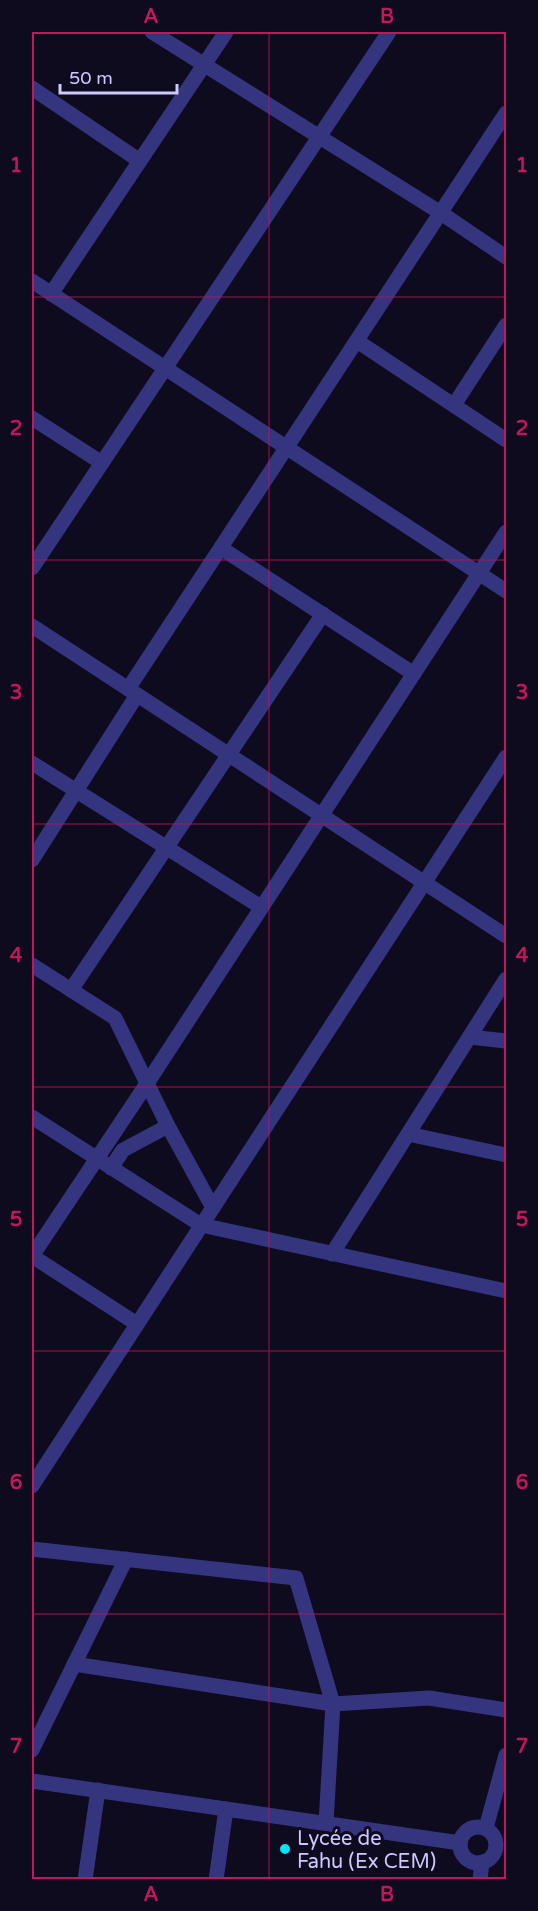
<svg xmlns="http://www.w3.org/2000/svg" width="538" height="1911" viewBox="0 0 538 1911" font-family="'Varela Round',sans-serif">
  <rect width="100%" height="100%" fill="#0e0b1e"/>
  <g fill="none" stroke-linecap="round" stroke-linejoin="round">
    <g stroke="#34347f" stroke-width="15">
      <polyline points="152,32 441,213 506,257"/>
      <polyline points="32,88 140,161"/>
      <polyline points="32,281 506,591"/>
      <polyline points="51,294 226,32"/>
      <polyline points="357,341 506,440"/>
      <polyline points="454,405 506,325"/>
      <polyline points="32,418 102,463"/>
      <polyline points="221,548 414,674"/>
      <polyline points="32,568 389,32"/>
      <polyline points="32,626 506,936"/>
      <polyline points="128,689 506,113"/>
      <polyline points="32,763 261,907"/>
      <polyline points="32,860 137,695"/>
      <polyline points="32,965 115,1018 168,1126 213,1208"/>
      <polyline points="71,990 323,614"/>
      <polyline points="470,1037 506,1041"/>
      <polyline points="32,1117 201,1225 506,1291"/>
      <polyline points="408,1134 506,1155"/>
      <polyline points="111,1168 123,1150 168,1126"/>
      <polyline points="332,1254 506,979"/>
      <polyline points="32,1256 148,1082 506,532"/>
      <polyline points="32,1256 137,1324"/>
      <polyline points="32,1486 506,757"/>
      <polyline points="32,1549 296,1578 333,1704 429,1698 506,1710"/>
      <polyline points="74,1664 333,1704 326,1823"/>
      <polyline points="32,1750 126,1559"/>
      <polyline points="32,1781 460,1843"/>
      <circle cx="478" cy="1845" r="18"/>
      <polyline points="486,1828 506,1755"/>
      <polyline points="85,1880 98,1790"/>
      <polyline points="216,1880 226,1809"/>
      <polyline points="480,1880 482,1862"/>
    </g>
  </g>
  <path fill="none" stroke="#c2185b" stroke-width="1.5" stroke-opacity="0.55" d="M269,32V1880M32,297H506M32,560H506M32,824H506M32,1087H506M32,1351H506M32,1614H506"/>
  <circle fill="#00e4f3" stroke="#0e0b1e" stroke-width="2" cx="285" cy="1849" r="6"/>
  <g text-anchor="middle" stroke-width="6" stroke-linejoin="round" paint-order="stroke">
    <g font-size="20" fill="#cdc8ff" stroke="#0e0b1e" text-anchor="start">
      <text x="297" y="1845">Lycée de<tspan x="297" dy="23">Fahu (Ex CEM)</tspan></text>
    </g>
  </g>
  <rect width="538" height="1911" fill="none" stroke="#0e0b1e" stroke-width="66"/>
  <path d="M60 84v9h117v-9" fill="none" stroke="#cdc8ff" stroke-width="3"/>
  <text x="69" y="84" font-size="18" fill="#cdc8ff" stroke="#0e0b1e" stroke-width="4.5" paint-order="stroke">50 m</text>
  <rect x="33" y="33" width="472" height="1845" fill="none" stroke="#c2185b" stroke-width="2"/>
  <g font-size="20" text-anchor="middle" font-weight="bold" fill="#c2185b">
    <text x="151" y="23">A</text>
    <text x="387" y="23">B</text>
    <text x="16" y="172">1</text>
    <text x="522" y="172">1</text>
    <text x="16" y="435">2</text>
    <text x="522" y="435">2</text>
    <text x="16" y="699">3</text>
    <text x="522" y="699">3</text>
    <text x="16" y="962">4</text>
    <text x="522" y="962">4</text>
    <text x="16" y="1226">5</text>
    <text x="522" y="1226">5</text>
    <text x="16" y="1489">6</text>
    <text x="522" y="1489">6</text>
    <text x="16" y="1753">7</text>
    <text x="522" y="1753">7</text>
    <text x="151" y="1901">A</text>
    <text x="387" y="1901">B</text>
  </g>
</svg>
